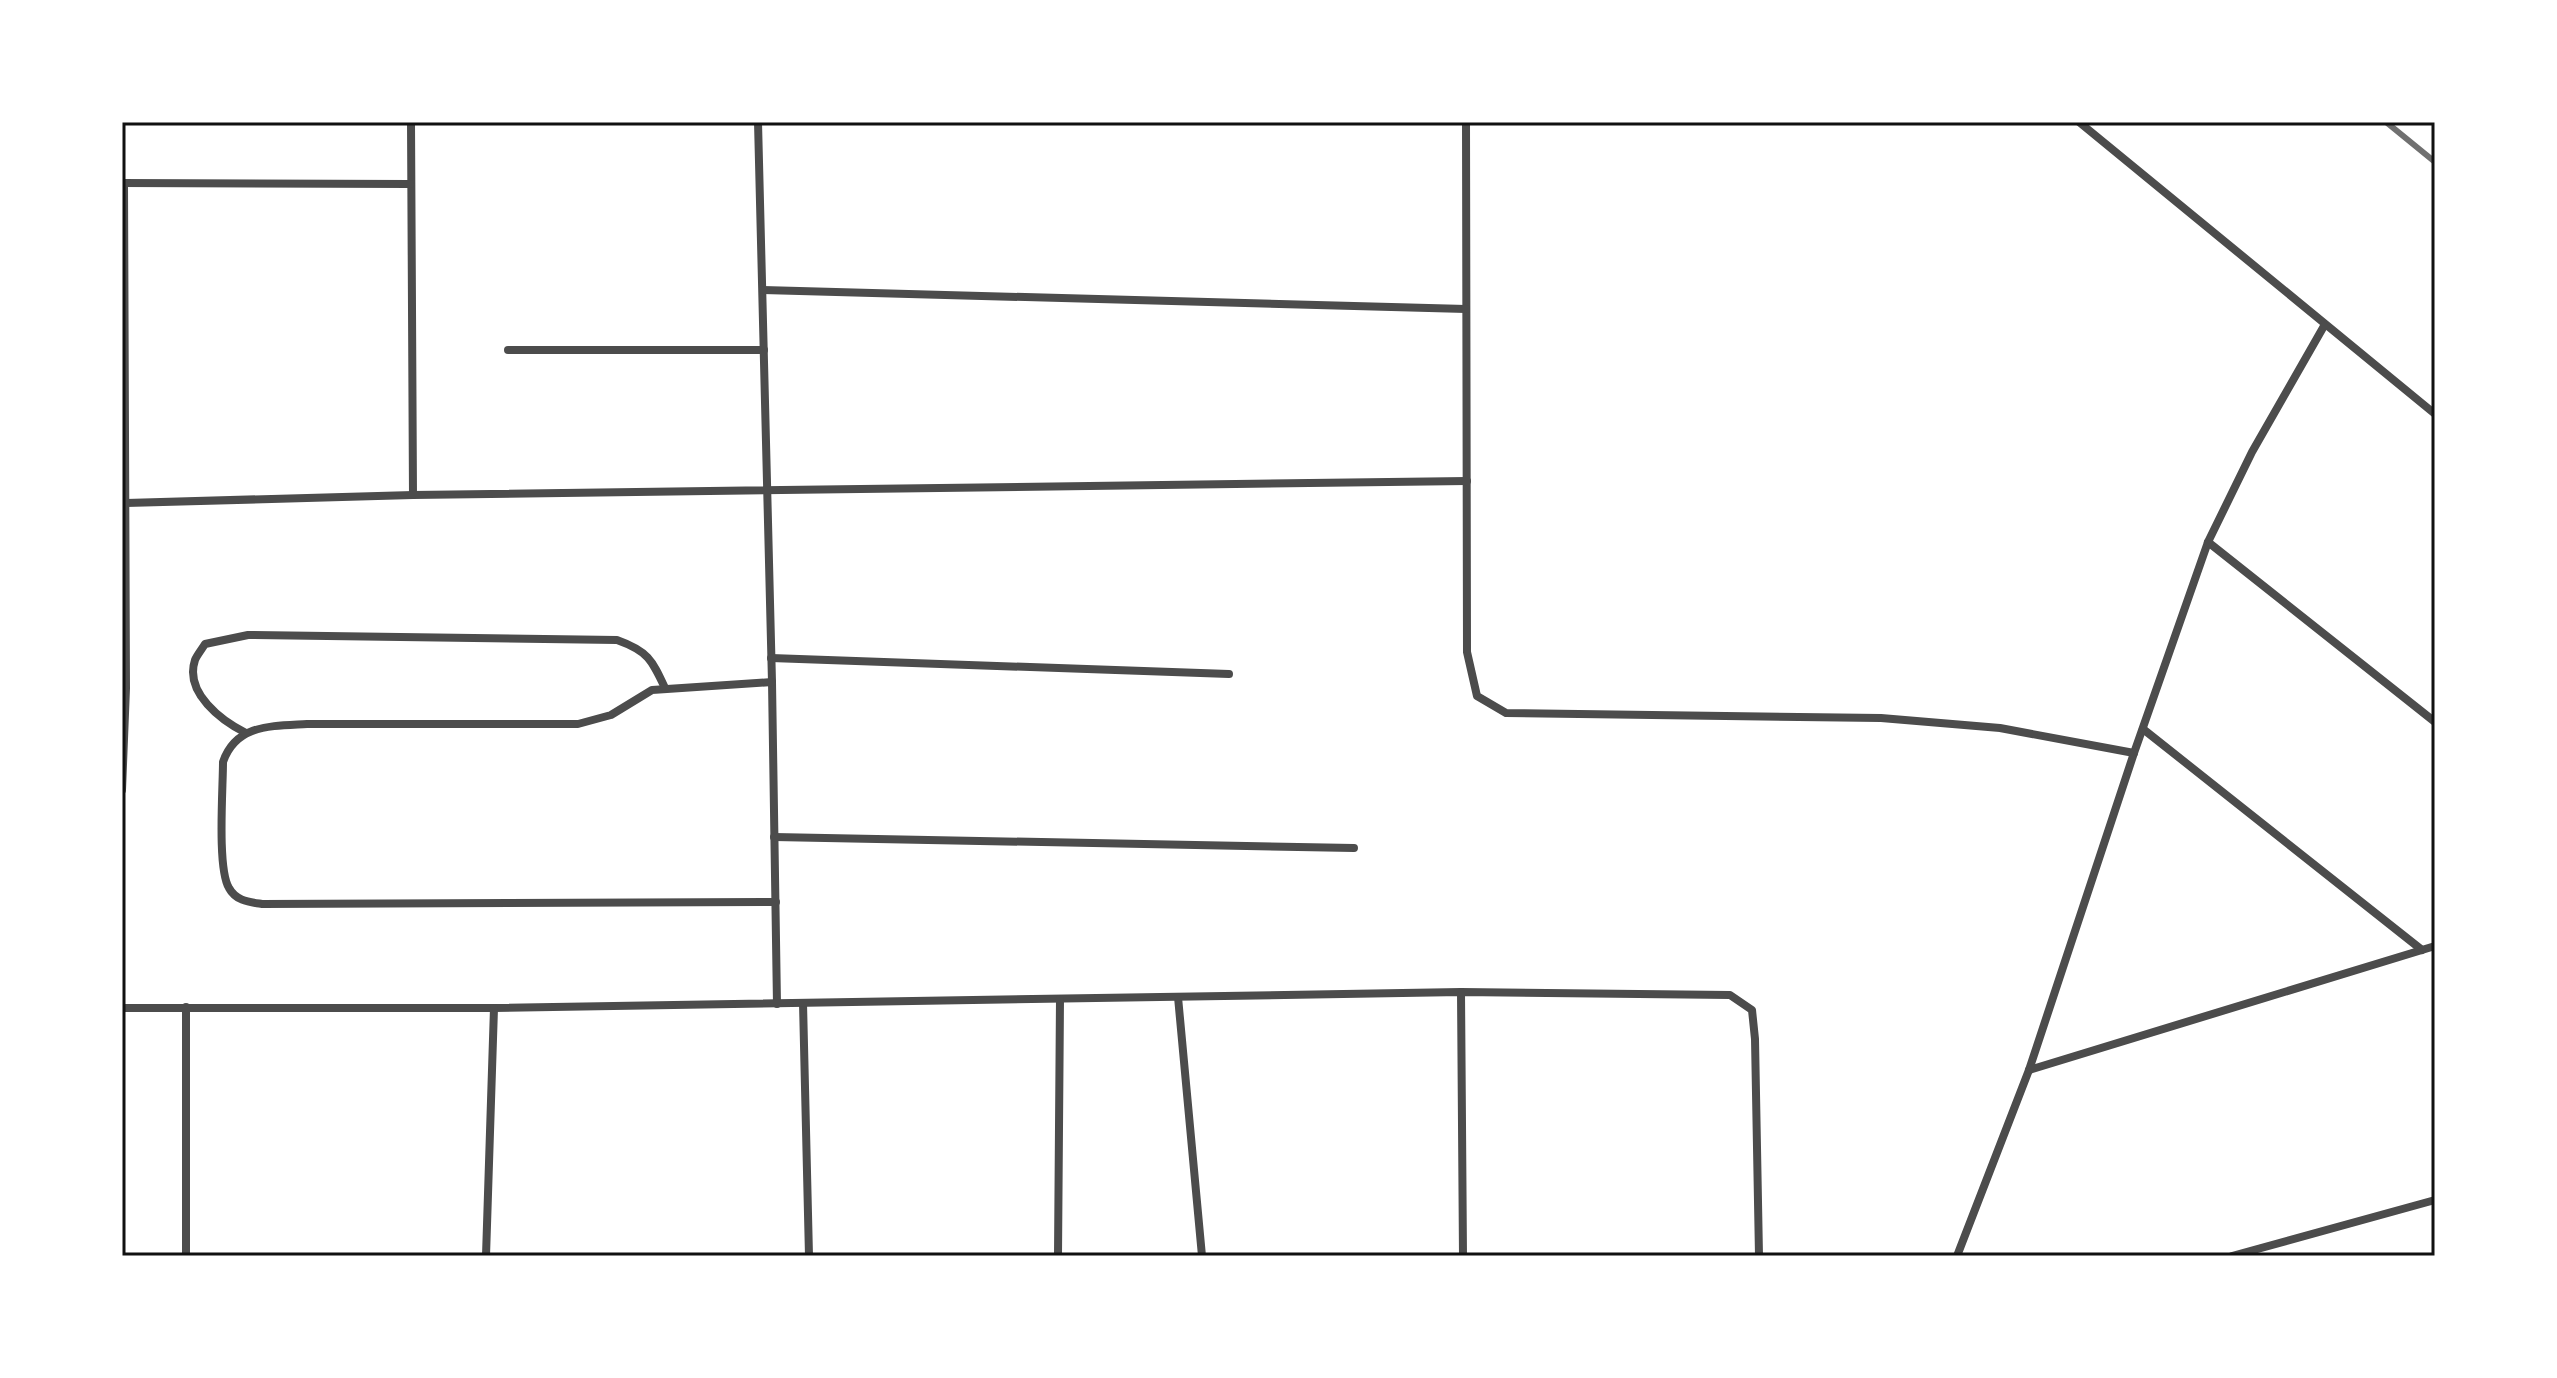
<svg xmlns="http://www.w3.org/2000/svg" width="2557" height="1378" viewBox="0 0 2557 1378" font-family="Ubuntu,sans-serif">
  <rect width="100%" height="100%" fill="#fff"/>
  <g fill="none" stroke-linecap="round" stroke-linejoin="round">
    <g stroke="#4c4c4c" stroke-width="8">
      <polyline points="411,122 413,495"/>
      <polyline points="758,122 772,682 777,1004"/>
      <polyline points="1466,122 1467,652 1477,696 1506,713 1881,718 2000,728 2134,753"/>
      <polyline points="2079,122 2435,414"/>
      <polyline points="122,183 410,184"/>
      <polyline points="763,290 1466,309"/>
      <polyline points="508,350 764,350"/>
      <polyline points="126,503 413,495 1467,481"/>
      <polyline points="2208,542 2435,722"/>
      <polyline points="771,658 1229,674"/>
      <path d="M772,682L652,690L611,715L578,724H307C272,726 236,724 223,762C223,789 217,868 229,888C236,901 249,902 262,904L776,902"/>
      <polyline points="2143,729 2422,950"/>
      <path d="M246,733C222,721 184,693 195,660C197,655 202,649 205,644L248,635L617,640C648,651 652,660 665,688"/>
      <polyline points="122,790 126,688 124,183"/>
      <polyline points="774,837 1354,848"/>
      <polyline points="1461,992 1463,1256"/>
      <polyline points="1178,997 1202,1256"/>
      <polyline points="803,1003 809,1256"/>
      <polyline points="186,1007 186,1256"/>
      <polyline points="122,1008 494,1008 1461,992 1730,995 1752,1010 1755,1039 1759,1256"/>
      <polyline points="2029,1070 2435,946"/>
      <polyline points="486,1256 494,1008"/>
      <polyline points="1058,1256 1060,999"/>
      <polyline points="1957,1256 2029,1070 2134,753 2208,542 2252,452 2324,326"/>
      <polyline points="2232,1256 2435,1200"/>
    </g>
    <polyline stroke="#707070" stroke-width="6" points="2386,122 2435,162"/>
  </g>
  <rect width="2557" height="1378" fill="none" stroke="#ffffff" stroke-width="248"/>
  <rect x="124" y="124" width="2309" height="1130" fill="none" stroke="#111" stroke-width="3"/>
</svg>
